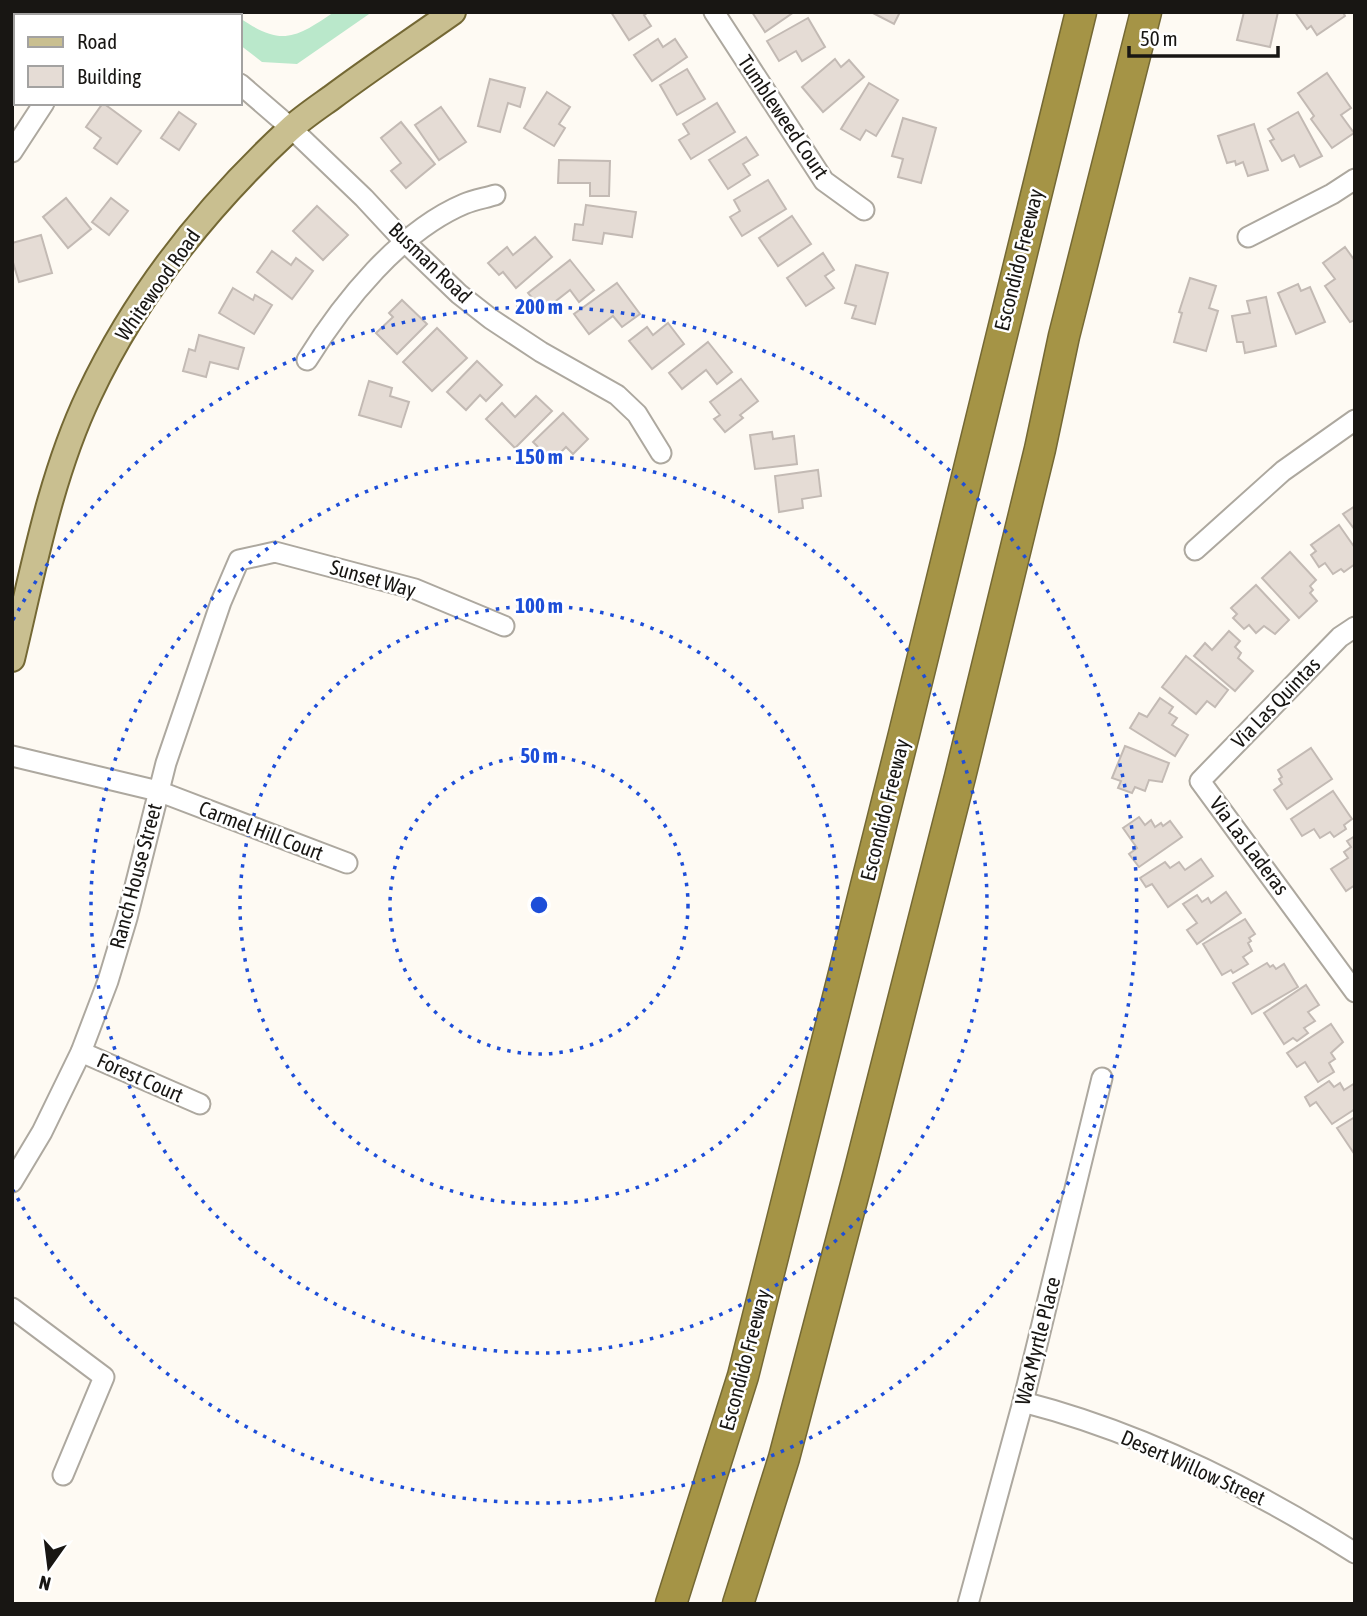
<svg xmlns="http://www.w3.org/2000/svg" width="1367" height="1616" viewBox="0 0 1367 1616" font-family="'Asap Condensed',sans-serif">
  <rect width="100%" height="100%" fill="#fefaf3"/>
  <path fill="#bae8cb" d="M334,12H372L297,64L262,62L240,45V18C281,47 296,38 334,12Z"/>
  <g fill="#e5dcd5" stroke="#c3bab4" stroke-width="2">
    <polygon points="12,12 50,12 48,16 16,16 16,27 12,25"/>
    <polygon points="611,12 649,12 644,15 651,26 629,40"/>
    <polygon points="752,12 794,12 765,32"/>
    <polygon points="871,12 900,12 894,24"/>
    <polygon points="1244,12 1278,12 1270,47 1237,40"/>
    <polygon points="1295,12 1343,12 1345,16 1317,35 1311,26 1307,29"/>
    <polygon points="808,18 825,47 802,61 796,51 779,61 767,41"/>
    <polygon points="658,39 663,47 675,39 687,57 652,81 634,55"/>
    <polygon points="835,59 841,67 849,60 864,77 823,112 802,87"/>
    <polygon points="687,69 705,99 677,115 660,85"/>
    <polygon points="1327,73 1351,108 1341,115 1354,133 1332,148 1311,119 1314,116 1298,93"/>
    <polygon points="490,79 525,88 520,107 508,103 500,132 478,126"/>
    <polygon points="869,83 898,100 876,136 866,130 860,140 841,129"/>
    <polygon points="547,92 570,107 559,124 565,128 554,146 524,128"/>
    <polygon points="103,103 141,131 117,164 94,148 101,138 86,127"/>
    <polygon points="717,103 735,132 691,159 679,140 689,134 683,124"/>
    <polygon points="441,107 466,142 439,160 415,125"/>
    <polygon points="179,112 196,124 179,150 161,138"/>
    <polygon points="1298,112 1322,156 1300,167 1294,155 1282,161 1270,141 1274,139 1268,129"/>
    <polygon points="903,118 936,128 921,183 898,177 903,159 892,156"/>
    <polygon points="401,122 435,164 406,188 391,171 401,163 381,138"/>
    <polygon points="1254,124 1268,170 1248,176 1243,162 1236,165 1235,161 1227,163 1218,136"/>
    <polygon points="746,137 758,155 743,164 750,175 728,189 709,160"/>
    <polygon points="559,160 610,161 609,196 590,196 590,183 558,183"/>
    <polygon points="768,180 786,209 742,236 730,217 740,211 734,200"/>
    <polygon points="66,198 91,229 68,248 43,217"/>
    <polygon points="111,198 128,211 109,235 92,222"/>
    <polygon points="586,205 636,212 632,237 604,233 602,244 573,240 575,224 583,225"/>
    <polygon points="317,206 348,235 323,260 293,231"/>
    <polygon points="792,216 811,244 778,266 759,238"/>
    <polygon points="41,235 52,273 19,282 12,259 12,243"/>
    <polygon points="535,237 552,257 516,288 503,272 499,275 488,263 507,247 513,255"/>
    <polygon points="1345,247 1355,261 1355,320 1350,322 1325,286 1335,279 1323,263"/>
    <polygon points="272,251 291,265 296,258 313,271 292,299 257,272"/>
    <polygon points="823,253 834,270 825,276 834,288 806,306 787,278"/>
    <polygon points="570,260 594,290 579,302 570,290 543,311 528,293"/>
    <polygon points="856,265 888,273 875,324 852,318 856,306 845,303"/>
    <polygon points="1190,278 1216,286 1209,308 1218,311 1206,351 1174,342 1182,313 1179,312"/>
    <polygon points="617,283 640,314 622,327 613,316 589,334 574,314"/>
    <polygon points="1298,284 1301,291 1310,287 1325,322 1296,334 1278,293"/>
    <polygon points="233,288 253,300 255,295 272,305 254,334 219,313"/>
    <polygon points="1266,297 1276,346 1245,353 1243,342 1237,342 1232,316 1250,313 1247,301"/>
    <polygon points="402,300 427,324 397,354 376,333 393,317 389,313"/>
    <polygon points="668,323 684,344 652,369 629,341 647,327 653,335"/>
    <polygon points="437,328 467,358 432,391 403,362"/>
    <polygon points="199,335 244,348 238,369 210,362 206,377 183,371 189,349 195,351"/>
    <polygon points="708,342 732,372 717,384 706,370 682,389 669,373"/>
    <polygon points="477,361 502,385 486,401 480,395 466,410 447,392"/>
    <polygon points="741,379 758,401 740,415 743,418 725,432 714,419 720,415 710,402"/>
    <polygon points="369,381 392,388 390,396 409,402 401,427 359,415"/>
    <polygon points="536,396 552,411 515,448 486,419 502,403 515,417"/>
    <polygon points="563,413 588,439 573,454 566,447 552,461 533,442"/>
    <polygon points="772,432 773,439 794,436 797,464 755,469 750,435"/>
    <polygon points="818,470 821,496 802,499 803,508 779,512 775,476"/>
    <polygon points="1355,506 1355,530 1343,514"/>
    <polygon points="1339,525 1355,548 1355,564 1344,572 1341,569 1333,574 1325,563 1319,567 1311,555 1316,551 1311,545"/>
    <polygon points="1290,552 1316,580 1310,586 1313,590 1310,593 1317,601 1299,618 1262,578"/>
    <polygon points="1256,585 1289,620 1275,634 1264,626 1256,633 1249,625 1244,629 1233,618 1237,614 1231,608"/>
    <polygon points="1229,631 1240,641 1235,647 1241,653 1238,658 1253,671 1235,691 1194,656 1205,643 1212,650"/>
    <polygon points="1186,656 1228,690 1215,707 1207,701 1196,714 1162,687"/>
    <polygon points="1160,698 1173,707 1169,713 1177,718 1172,725 1188,735 1175,756 1130,728 1139,713 1147,717"/>
    <polygon points="1125,746 1169,763 1162,782 1149,780 1145,791 1135,787 1132,793 1118,788 1121,781 1112,778"/>
    <polygon points="1311,748 1332,779 1287,809 1274,790 1282,784 1279,779 1282,777 1278,770"/>
    <polygon points="1333,791 1352,819 1344,825 1346,829 1334,837 1330,832 1320,838 1314,829 1302,836 1291,819"/>
    <polygon points="1139,817 1145,825 1151,820 1155,827 1161,823 1163,826 1170,821 1182,837 1139,867 1129,854 1137,848 1123,828"/>
    <polygon points="1355,836 1355,885 1346,891 1331,869 1348,858 1344,852 1351,847 1347,841"/>
    <polygon points="1201,859 1213,876 1168,907 1152,884 1146,887 1140,878 1165,862 1170,868 1179,862 1185,870"/>
    <polygon points="1226,892 1241,913 1197,944 1187,930 1197,923 1183,904 1197,895 1202,902 1208,898 1211,903"/>
    <polygon points="1245,919 1255,934 1249,938 1251,941 1248,943 1252,951 1243,957 1248,964 1233,973 1231,970 1222,975 1203,944"/>
    <polygon points="1267,963 1270,967 1273,965 1276,969 1284,964 1298,987 1252,1014 1233,983"/>
    <polygon points="1306,985 1319,1005 1308,1012 1315,1021 1304,1028 1308,1033 1297,1041 1293,1038 1284,1044 1264,1013"/>
    <polygon points="1331,1024 1343,1042 1331,1053 1335,1059 1329,1063 1334,1072 1318,1082 1305,1062 1297,1067 1287,1053"/>
    <polygon points="1329,1081 1334,1087 1340,1083 1344,1090 1355,1083 1355,1109 1332,1124 1316,1102 1310,1106 1305,1097"/>
    <polygon points="1355,1117 1355,1155 1337,1128"/>
  </g>
  <g fill="none" stroke-linecap="round" stroke-linejoin="round">
    <defs>
      <g id="minor">
        <polyline points="146,12 151,16"/>
        <polyline points="714,12 824,181 864,210"/>
        <polyline points="102,16 104,12"/>
        <polyline points="240,84 291,128 364,198 404,241 459,294 491,319 541,352 617,395 637,414 661,453"/>
        <polyline points="12,152 44,103"/>
        <polyline points="1248,237 1332,194 1355,179"/>
        <path d="M307,360C343,302 400,231 464,204C473,200 485,198 495,195"/>
        <polyline points="1195,550 1283,471 1355,420"/>
        <polyline points="1355,627 1340,637 1200,781 1355,992"/>
        <polyline points="12,756 158,791 347,863"/>
        <polyline points="81,1052 200,1104"/>
        <polyline points="12,1182 42,1132 81,1052 108,981 127,918 166,763 221,602 239,560 275,552 415,589 504,626"/>
        <polyline points="12,1308 104,1377 63,1475"/>
        <path d="M1023,1402C1140,1432 1253,1488 1355,1553"/>
        <polyline points="968,1604 1023,1402 1102,1078"/>
      </g>
      <path id="major" d="M12,659C33,571 50,477 89,395C137,293 207,206 289,130C302,118 317,108 331,98C371,68 412,41 453,12"/>
      <g id="highway">
        <polyline points="671,1604 743,1376 904,734 1081,12"/>
        <polyline points="738,1604 784,1458 859,1173 960,777 1040,449 1064,336 1146,12"/>
      </g>
    </defs>
    <use href="#minor" stroke="#ada89f" stroke-width="23"/>
    <use href="#major" stroke="#746834" stroke-width="28"/>
    <use href="#highway" stroke="#746834" stroke-width="33"/>
    <use href="#minor" stroke="#fff" stroke-width="19"/>
    <use href="#major" stroke="#c9bf90" stroke-width="24"/>
    <use href="#highway" stroke="#a59446" stroke-width="30"/>
  </g>
  <g fill="none" stroke="#1d4ed8" stroke-width="3.5" stroke-dasharray="3.5 7">
    <circle cx="539" cy="905" r="149"/>
    <circle cx="539" cy="905" r="299"/>
    <circle cx="539" cy="905" r="448"/>
    <path d="M13 620A598 598 0 1 1 13 1190"/>
  </g>
  <g text-anchor="middle" stroke-width="5" stroke-linejoin="round" paint-order="stroke">
    <g font-size="21" fill="#181613" stroke="#fff">
      <text transform="translate(783 117) rotate(56)" y="7">Tumbleweed Court</text>
      <text transform="translate(1019 260) rotate(-76)" y="7">Escondido Freeway</text>
      <text transform="translate(430 263) rotate(44)" y="7">Busman Road</text>
      <text transform="translate(158 285) rotate(-55)" y="7">Whitewood Road</text>
      <text transform="translate(373 579) rotate(16)" y="7">Sunset Way</text>
      <text transform="translate(1276 703) rotate(-46)" y="7">Via Las Quintas</text>
      <text transform="translate(885 810) rotate(-76)" y="7">Escondido Freeway</text>
      <text transform="translate(261 831) rotate(21)" y="7">Carmel Hill Court</text>
      <text transform="translate(1249 846) rotate(53)" y="7">Via Las Laderas</text>
      <text transform="translate(136 876) rotate(-75)" y="7">Ranch House Street</text>
      <text transform="translate(140 1078) rotate(24)" y="7">Forest Court</text>
      <text transform="translate(1038 1341) rotate(-76)" y="7">Wax Myrtle Place</text>
      <text transform="translate(745 1360) rotate(-75)" y="7">Escondido Freeway</text>
      <text transform="translate(1193 1468) rotate(24)" y="7">Desert Willow Street</text>
    </g>
  </g>
  <circle cx="539" cy="905" r="10" fill="#1d4ed8" stroke="#fff" stroke-width="3.5"/>
  <g font-size="21" text-anchor="middle" font-weight="bold" fill="#1d4ed8" stroke="#fff" stroke-width="5" stroke-linejoin="round" paint-order="stroke">
    <text x="539" y="314">200 m</text>
    <text x="539" y="464">150 m</text>
    <text x="539" y="613">100 m</text>
    <text x="539" y="763">50 m</text>
  </g>
  <rect width="1367" height="1616" fill="none" stroke="#181613" stroke-width="28"/>
  <rect x="14" y="14" width="228" height="91" fill="#ffffff" stroke="#a3a2a1" stroke-width="2"/>
  <rect x="28" y="37" width="35" height="10" fill="#c9bf90" stroke="#a3a2a1" stroke-width="2"/>
  <text x="77" y="49" font-size="21" fill="#181613">Road</text>
  <rect x="28" y="66" width="35" height="21" fill="#e5dcd5" stroke="#a3a2a1" stroke-width="2"/>
  <text x="77" y="84" font-size="21" fill="#181613">Building</text>
  <g transform="translate(49 1567) rotate(194)" stroke="#ffffff" stroke-width="5" paint-order="stroke">
  <path d="M0-5L12 26L0 18L-12 26Z" fill="#181613"/>
  <text y="-10" font-size="19" font-weight="bold" text-anchor="middle" fill="#181613">N</text>
  </g>
  <path d="M1129 46v10h149v-10" fill="none" stroke="#181613" stroke-width="3.5"/>
  <text x="1140" y="46" font-size="21" fill="#181613" stroke="#ffffff" stroke-width="5" paint-order="stroke">50 m</text>
</svg>
